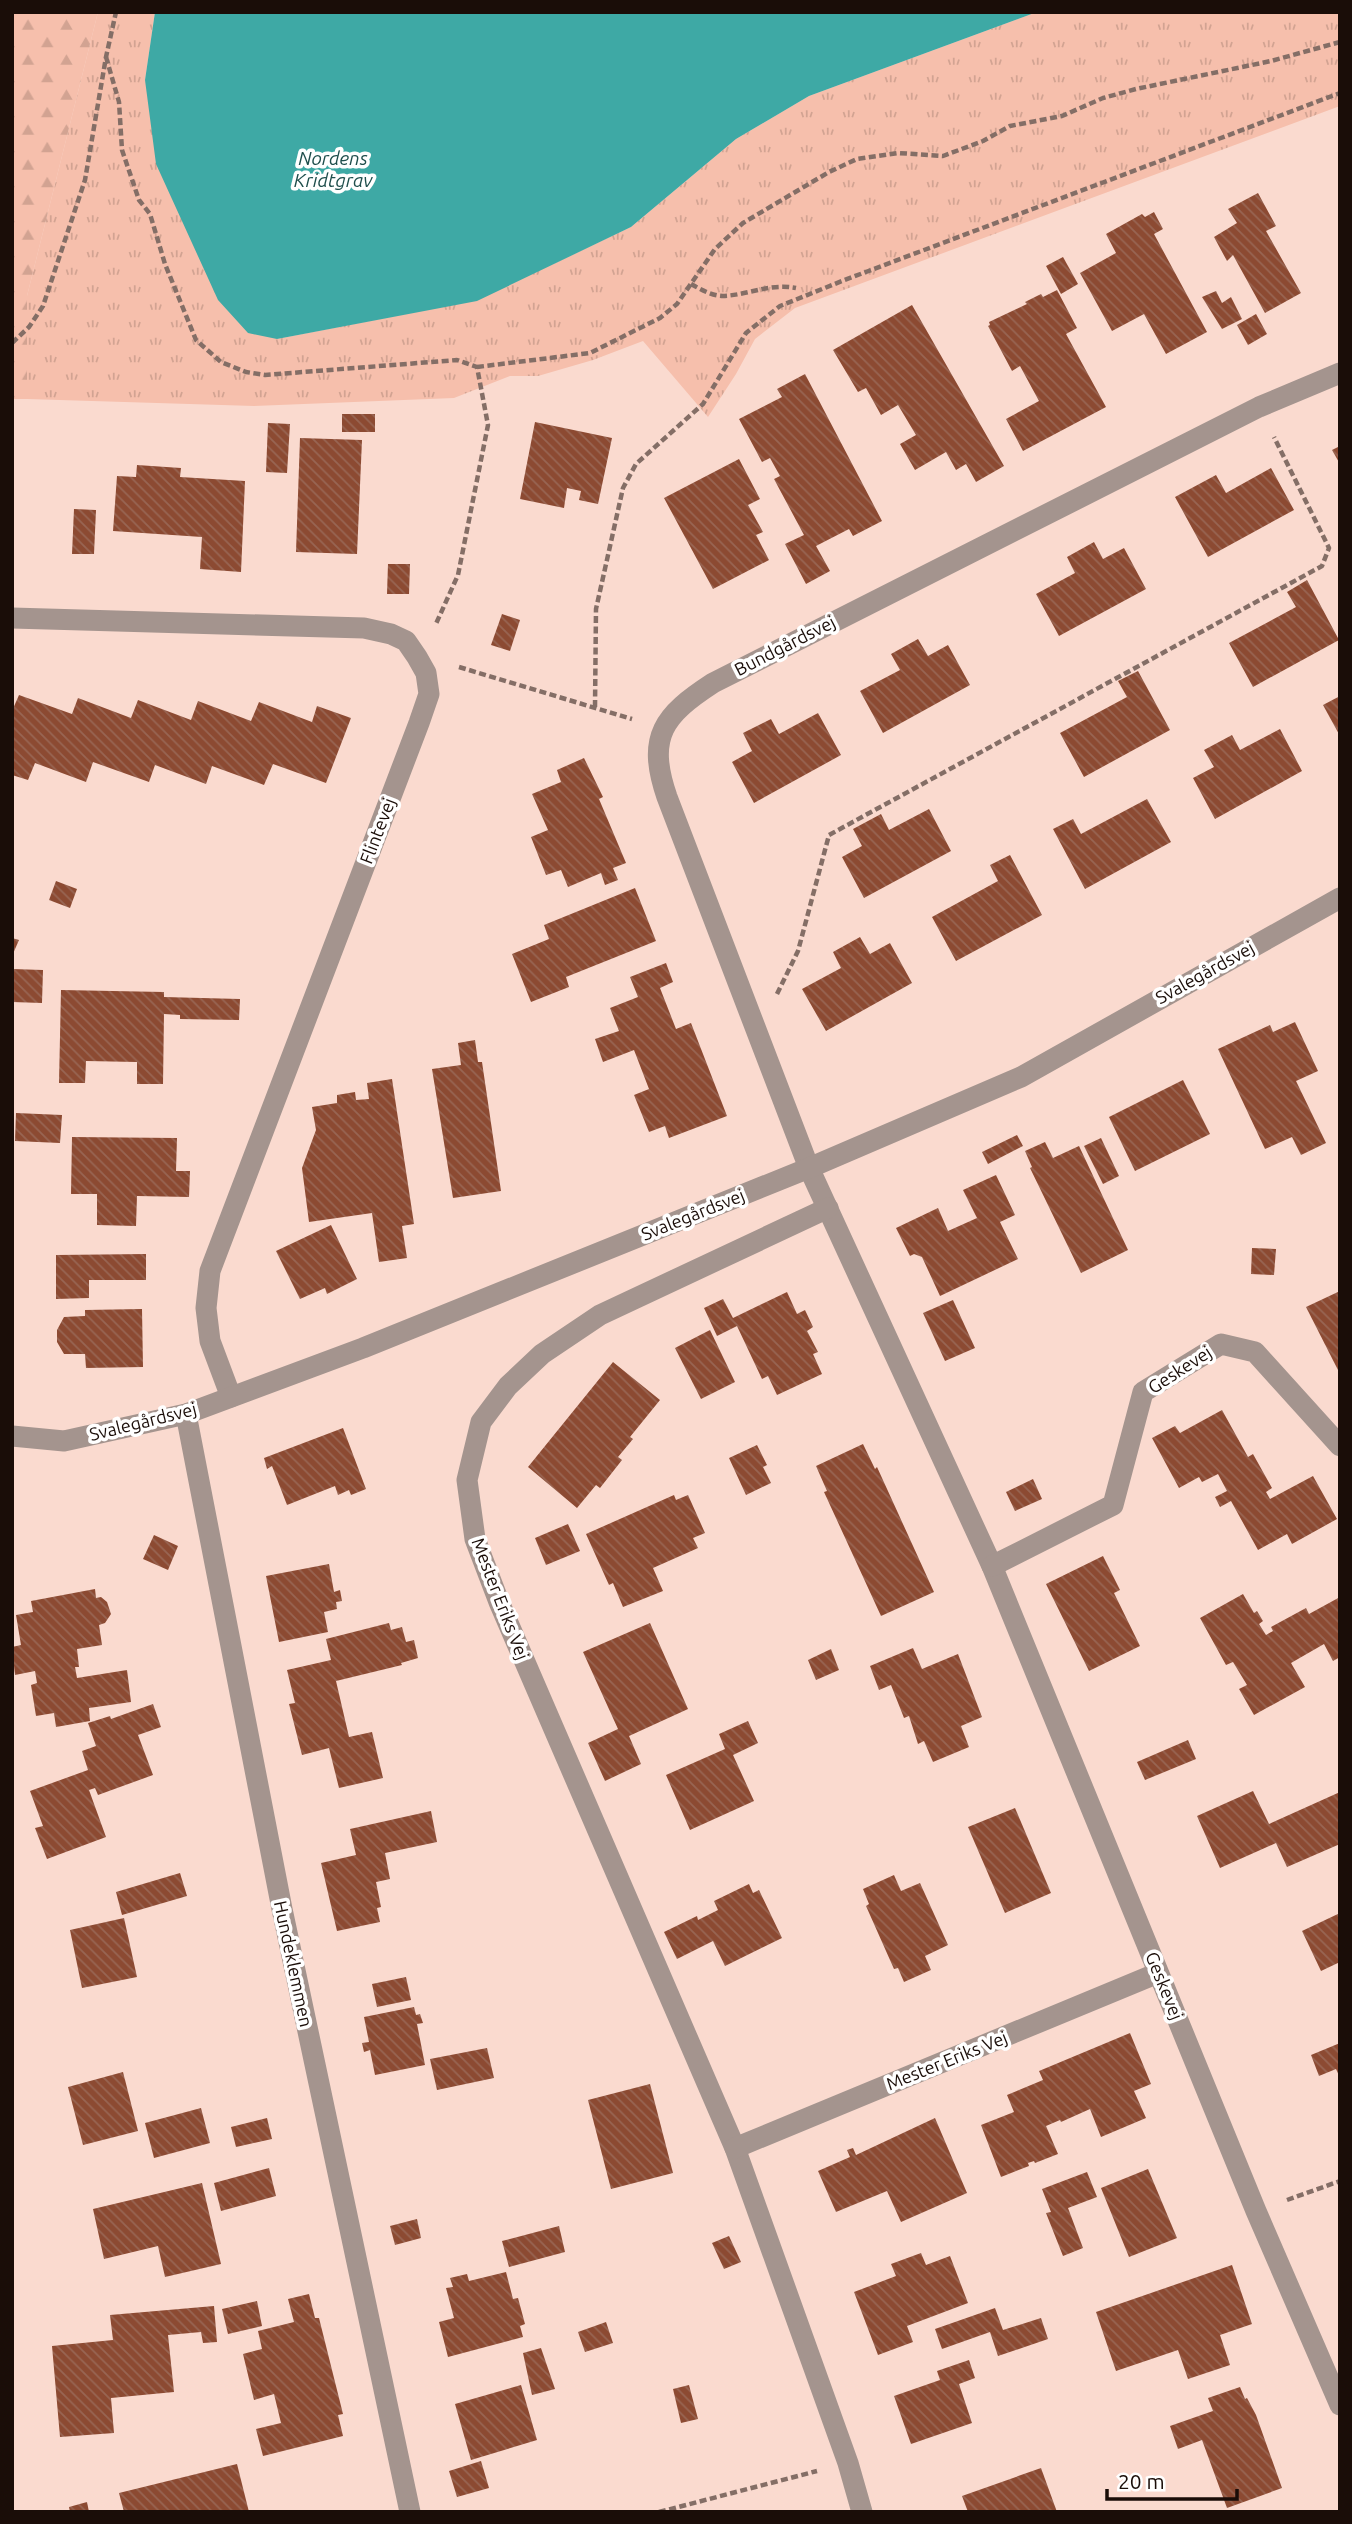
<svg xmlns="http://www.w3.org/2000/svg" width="1352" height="2524" viewBox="0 0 1352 2524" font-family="Ubuntu,sans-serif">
  <defs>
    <pattern id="grass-tufts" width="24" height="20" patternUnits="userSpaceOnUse" patternTransform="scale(1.75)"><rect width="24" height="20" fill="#f6bfac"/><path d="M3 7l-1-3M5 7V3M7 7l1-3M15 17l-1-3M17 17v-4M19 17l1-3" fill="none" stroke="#d2a392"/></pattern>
    <pattern id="forest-firs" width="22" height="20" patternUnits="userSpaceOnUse" patternTransform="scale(1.75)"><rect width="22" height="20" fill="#f6bfac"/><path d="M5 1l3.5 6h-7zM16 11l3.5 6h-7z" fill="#d2a392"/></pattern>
    <pattern id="building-back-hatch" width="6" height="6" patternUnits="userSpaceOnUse" patternTransform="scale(1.75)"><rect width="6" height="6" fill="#8c4a32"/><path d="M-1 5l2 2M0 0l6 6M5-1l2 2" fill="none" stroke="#986553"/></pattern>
  </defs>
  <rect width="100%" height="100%" fill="#fadacf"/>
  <polygon fill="url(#grass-tufts)" points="98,12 155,12 145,80 277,339 477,300 631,227 736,139 809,96 1037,12 1340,12 1340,106 795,308 755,339 736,374 708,417 643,341 593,360 538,376 510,376 454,398 254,406 27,399 27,296"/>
  <polygon fill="url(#forest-firs)" points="12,12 98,12 27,296 27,399 12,399"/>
  <polygon fill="#3ea9a5" points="155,12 1037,12 809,96 736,139 631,227 477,301 277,339 248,333 218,300 156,164 145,80"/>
  <g fill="url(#building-back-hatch)">
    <polygon points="1258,193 1276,226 1266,231 1301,293 1265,313 1233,255 1227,261 1214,237 1237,223 1228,209"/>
    <polygon points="1154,212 1163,229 1154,234 1207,332 1166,354 1144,314 1112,331 1080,273 1116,253 1106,234 1142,214 1145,217"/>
    <polygon points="1063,257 1078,284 1061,294 1046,266"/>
    <polygon points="1057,290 1077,328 1066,334 1106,407 1023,451 1006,419 1039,401 1020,366 1012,371 988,326 990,325 989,322 1027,304 1025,302 1041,294 1043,297"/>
    <polygon points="1216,291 1222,303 1231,297 1242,319 1222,329 1202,297"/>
    <polygon points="912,305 1004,466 976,482 966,464 956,470 946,452 915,470 900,444 916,435 898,405 881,415 866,388 858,392 833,350"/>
    <polygon points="1256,314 1267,334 1248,345 1237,325"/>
    <polygon points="805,374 882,521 853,536 849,529 816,546 830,571 806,584 785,544 804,535 774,479 780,476 770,458 762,462 739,419 782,397 777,389"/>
    <rect x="342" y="414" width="33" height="18"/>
    <polygon points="535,422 612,438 598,504 579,500 581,491 567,488 564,508 520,499"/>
    <polygon points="268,423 290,424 287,473 266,472"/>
    <polygon points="300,438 362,440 357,554 296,552"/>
    <polygon points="1340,446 1340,464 1332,450"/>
    <polygon points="739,459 760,499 748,505 763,532 756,535 769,560 713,589 664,498"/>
    <polygon points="137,465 181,468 180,477 245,481 241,572 200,569 202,537 113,531 117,476 136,477"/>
    <polygon points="1271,468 1294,510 1208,557 1175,497 1216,475 1226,493"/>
    <polygon points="74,509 96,510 94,554 72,554"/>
    <polygon points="1094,542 1103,559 1124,548 1146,589 1059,636 1036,594 1075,573 1067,557"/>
    <polygon points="388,564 410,564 409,594 387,594"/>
    <polygon points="1307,580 1339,640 1253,687 1229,643 1296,607 1287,592"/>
    <polygon points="502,614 520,620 510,651 491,645"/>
    <polygon points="918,639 928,656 948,645 970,685 883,733 860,691 900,670 891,654"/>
    <polygon points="1138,671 1170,730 1084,777 1060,733 1127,697 1118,681"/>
    <polygon points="19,695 72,714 78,698 131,718 138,700 191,720 198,701 251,721 259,702 312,722 317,706 351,718 326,783 273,764 264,785 212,766 206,784 155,765 149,782 93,762 86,782 35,763 28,780 12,775 12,711"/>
    <polygon points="1340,696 1340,736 1323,705"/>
    <polygon points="818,713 841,755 754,803 732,762 752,751 743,733 771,719 779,734"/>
    <polygon points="1280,729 1302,771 1215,819 1193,778 1214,767 1204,750 1232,735 1240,750"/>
    <polygon points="584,758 603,797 599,799 626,863 613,868 618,880 605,885 601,873 568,887 561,870 546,875 531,837 548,830 532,794 561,782 557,770"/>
    <polygon points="1147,799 1171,842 1085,889 1053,829 1073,819 1081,834"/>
    <polygon points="929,809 951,851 864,898 842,857 862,846 853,829 881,814 889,830"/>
    <polygon points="1010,855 1042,915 956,961 932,917 998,881 990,865"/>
    <polygon points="56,881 77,889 70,908 49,900"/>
    <polygon points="635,888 656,941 566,977 569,987 531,1002 512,954 549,939 544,925"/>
    <polygon points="860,937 870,954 890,943 912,983 826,1031 802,989 841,968 833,952"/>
    <polygon points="12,938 19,940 12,956"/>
    <polygon points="666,963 673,982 660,988 676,1029 691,1023 727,1116 669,1138 665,1126 649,1132 634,1095 649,1089 634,1050 603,1062 595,1039 619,1031 610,1008 638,997 630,977"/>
    <polygon points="12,969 43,970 42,1003 12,1002"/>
    <polygon points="61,990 164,992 164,997 240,999 239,1020 180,1019 180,1015 164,1014 163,1084 137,1084 137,1062 86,1061 85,1083 59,1083"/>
    <polygon points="1295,1022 1318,1071 1296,1081 1326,1143 1301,1155 1292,1137 1265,1149 1218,1049 1270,1025 1273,1032"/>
    <polygon points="475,1040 478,1062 482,1062 501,1191 453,1198 432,1069 461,1065 458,1043"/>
    <polygon points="392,1079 414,1224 402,1226 407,1258 379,1262 372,1213 309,1222 302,1168 316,1130 312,1107 337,1103 337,1095 355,1092 356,1100 369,1099 367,1083"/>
    <polygon points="1183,1080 1210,1134 1135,1171 1109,1117"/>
    <polygon points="16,1113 62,1115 60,1143 15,1141"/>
    <polygon points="1017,1135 1023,1146 988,1164 982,1152"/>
    <polygon points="72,1137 177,1138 176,1171 190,1171 189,1197 137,1196 136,1226 97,1225 97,1194 71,1194"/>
    <polygon points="1101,1138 1119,1176 1103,1184 1084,1146"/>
    <polygon points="1045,1142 1053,1158 1079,1146 1128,1250 1081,1273 1030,1168 1032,1167 1025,1151"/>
    <polygon points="996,1175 1015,1215 1000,1222 1018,1259 940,1296 922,1257 914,1254 910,1256 896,1228 938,1208 948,1231 977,1218 963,1190"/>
    <polygon points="331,1225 357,1279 327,1294 325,1288 300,1299 276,1251"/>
    <polygon points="1252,1248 1276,1249 1274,1275 1251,1274"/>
    <polygon points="146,1254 146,1280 89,1280 89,1298 56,1299 56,1255"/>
    <polygon points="1340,1291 1340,1374 1306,1307"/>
    <polygon points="787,1292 797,1314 805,1310 813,1327 807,1331 818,1352 813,1354 822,1374 777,1395 768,1376 762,1379 737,1326 717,1336 704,1308 723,1299 733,1318"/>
    <polygon points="953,1300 975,1348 945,1361 923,1313"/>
    <polygon points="142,1309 143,1367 86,1368 85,1354 64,1354 57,1342 57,1330 64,1317 85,1316 85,1310"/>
    <polygon points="710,1330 735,1382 701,1399 675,1348"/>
    <polygon points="613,1362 660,1400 630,1437 633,1439 618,1457 622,1460 600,1488 596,1485 577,1508 528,1467"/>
    <polygon points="1222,1410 1248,1457 1253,1454 1272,1488 1266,1492 1270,1499 1313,1476 1337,1519 1292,1544 1287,1534 1258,1550 1231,1501 1220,1507 1215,1497 1227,1491 1218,1474 1202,1482 1199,1477 1179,1488 1152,1438 1175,1426 1180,1433"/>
    <polygon points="343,1428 366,1489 351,1495 349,1490 338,1495 335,1486 287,1505 272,1466 267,1469 264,1458"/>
    <polygon points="863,1444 875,1469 877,1467 934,1592 881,1616 824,1492 827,1491 816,1466"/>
    <polygon points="757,1445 767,1465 763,1467 771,1483 746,1495 729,1458"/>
    <polygon points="1033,1479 1042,1499 1015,1511 1006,1492"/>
    <polygon points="674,1495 676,1500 688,1495 705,1533 693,1538 698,1548 653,1568 663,1591 623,1607 613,1583 609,1585 586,1534"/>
    <polygon points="568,1524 580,1551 546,1565 535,1538"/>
    <polygon points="154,1535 178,1546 168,1570 143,1559"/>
    <polygon points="1103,1556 1120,1590 1114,1593 1140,1646 1089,1671 1046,1584"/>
    <polygon points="329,1564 334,1592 340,1590 342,1601 336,1602 337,1609 324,1612 328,1632 279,1642 266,1576"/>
    <polygon points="95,1589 96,1598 101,1597 107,1602 111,1614 105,1623 99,1625 102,1645 77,1649 79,1667 75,1667 77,1678 127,1670 131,1702 89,1708 90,1721 56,1727 54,1713 36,1716 31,1685 37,1683 35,1671 15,1675 12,1647 21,1645 16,1615 33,1612 31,1601"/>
    <polygon points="1243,1594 1254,1613 1257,1611 1263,1621 1259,1624 1266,1635 1273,1631 1271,1627 1306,1608 1309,1614 1340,1597 1340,1657 1333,1661 1324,1644 1291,1663 1305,1687 1254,1715 1239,1689 1247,1685 1233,1662 1226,1665 1200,1618"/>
    <polygon points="389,1623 391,1630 402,1627 406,1642 414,1640 418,1658 401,1663 402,1665 336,1681 349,1737 372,1732 383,1778 339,1788 329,1748 302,1755 289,1704 295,1703 287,1670 331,1660 326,1639"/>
    <polygon points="650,1623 688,1709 629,1736 641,1764 605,1781 588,1743 618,1729 583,1652"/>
    <polygon points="913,1648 922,1669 958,1654 982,1717 961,1726 969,1747 933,1762 924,1741 918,1744 909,1716 904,1718 891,1685 879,1690 870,1666"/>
    <polygon points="831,1649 839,1670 816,1680 808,1660"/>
    <polygon points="153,1704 161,1727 138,1735 153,1775 98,1795 95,1788 89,1790 106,1837 47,1859 35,1828 43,1826 30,1791 88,1770 82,1751 96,1746 88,1723 110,1716 111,1719"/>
    <polygon points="748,1721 758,1743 733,1755 754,1801 690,1830 666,1775 725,1749 719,1734"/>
    <polygon points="1188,1740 1196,1759 1145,1780 1137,1762"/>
    <polygon points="1253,1791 1269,1824 1340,1792 1340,1844 1287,1867 1276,1843 1220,1868 1197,1816"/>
    <polygon points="1015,1808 1051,1893 1005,1913 968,1827"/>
    <polygon points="431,1811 437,1842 385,1853 390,1879 376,1882 381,1907 377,1908 380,1922 337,1931 321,1863 356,1855 350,1829"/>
    <polygon points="180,1873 187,1896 122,1915 116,1892"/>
    <polygon points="894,1875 901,1891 920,1883 948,1945 925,1956 931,1970 904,1982 898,1968 894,1969 866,1906 869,1904 863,1889"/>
    <polygon points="749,1884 753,1893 759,1890 782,1938 725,1966 713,1941 677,1959 664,1932 697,1916 698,1920 718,1910 714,1901"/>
    <polygon points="1340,1913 1340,1962 1321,1971 1302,1931"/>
    <polygon points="124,1918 137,1977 82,1988 70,1930"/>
    <polygon points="406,1977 411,2000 377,2007 372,1984"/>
    <polygon points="414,2007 416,2015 420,2014 423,2023 417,2024 425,2065 375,2075 370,2050 364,2052 362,2043 369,2042 364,2017"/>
    <polygon points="1130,2033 1151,2084 1134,2091 1146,2118 1101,2137 1090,2109 1061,2122 1060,2120 1046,2126 1058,2154 1035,2163 1034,2161 1028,2163 1029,2166 1001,2177 981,2125 1014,2112 1007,2095 1043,2080 1039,2071"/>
    <polygon points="1340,2043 1340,2078 1336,2069 1319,2076 1311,2055"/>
    <polygon points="487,2048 494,2078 437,2090 430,2059"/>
    <polygon points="123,2072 138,2131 83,2145 68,2087"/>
    <polygon points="650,2084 673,2173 611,2189 588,2100"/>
    <polygon points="201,2108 210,2143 154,2158 145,2123"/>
    <polygon points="267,2118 272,2139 236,2147 231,2127"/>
    <polygon points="935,2118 967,2193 901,2222 887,2191 836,2212 818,2171 850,2157 847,2150 853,2148 856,2155"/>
    <polygon points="269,2168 276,2196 221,2211 214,2183"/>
    <polygon points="1148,2169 1177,2238 1129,2257 1101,2188"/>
    <polygon points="1087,2172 1097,2197 1068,2208 1083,2248 1063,2256 1046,2213 1051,2212 1042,2189"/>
    <polygon points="202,2183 221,2264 165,2277 158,2246 104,2259 93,2209"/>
    <polygon points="417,2219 421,2238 395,2245 390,2226"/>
    <polygon points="559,2226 565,2252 509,2267 502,2241"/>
    <polygon points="729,2236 741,2262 724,2269 712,2243"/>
    <polygon points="921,2253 926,2265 950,2256 968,2303 907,2326 913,2342 878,2355 854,2292 896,2276 891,2264"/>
    <polygon points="1232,2265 1252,2324 1220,2335 1230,2365 1188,2379 1178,2350 1116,2371 1096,2312"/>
    <polygon points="506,2272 513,2299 518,2298 525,2324 520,2326 523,2337 448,2357 439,2322 454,2318 446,2288 453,2287 450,2278 467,2274 469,2281"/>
    <polygon points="309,2294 315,2318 319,2318 343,2414 338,2415 343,2436 263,2456 256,2429 281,2423 274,2394 254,2400 243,2354 262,2349 258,2331 294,2322 288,2299"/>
    <polygon points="257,2301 262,2326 228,2334 222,2309"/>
    <polygon points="214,2306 217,2342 203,2343 201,2332 168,2335 174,2392 111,2398 114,2433 60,2437 52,2346 113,2340 110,2315"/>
    <polygon points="995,2308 1003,2330 1041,2318 1048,2339 998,2356 990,2332 942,2349 935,2329"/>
    <polygon points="606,2322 613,2343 585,2352 578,2332"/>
    <polygon points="541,2348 555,2389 532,2395 523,2353"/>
    <polygon points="969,2360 975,2378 959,2384 972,2423 911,2444 894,2396 940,2380 937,2371"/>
    <polygon points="521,2385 537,2440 471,2460 455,2404"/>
    <polygon points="689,2385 698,2419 681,2423 673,2389"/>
    <polygon points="1240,2387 1245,2399 1247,2398 1256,2415 1282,2488 1227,2508 1202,2440 1178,2449 1170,2426 1213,2411 1208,2398"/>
    <polygon points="481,2461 489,2488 457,2497 449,2471"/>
    <polygon points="237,2464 249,2512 124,2512 119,2493"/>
    <polygon points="1041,2468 1057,2512 968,2512 962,2496"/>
    <polygon points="87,2502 89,2512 70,2512 69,2507"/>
  </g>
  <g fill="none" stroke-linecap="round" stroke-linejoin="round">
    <g stroke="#846e66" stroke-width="4.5" stroke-dasharray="7 3.5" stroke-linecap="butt">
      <polyline points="106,57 119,102 122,150 139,200 150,214 165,264 196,340 221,362 246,372 265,375 457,360 477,367 488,425 458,575 435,626"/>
      <path d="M691,284C700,289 712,296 723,296C748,295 770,283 796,288"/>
      <polyline points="12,343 29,327 43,306 85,180 106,57 116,12"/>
      <polyline points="477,367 590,353 660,318 677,304 715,249 743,223 829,172 857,159 898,153 943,156 983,141 1010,126 1062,116 1103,98 1136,89 1271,61 1340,42"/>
      <polyline points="459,667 632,719"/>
      <polyline points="595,707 596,609 623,488 636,464 703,404 746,333 780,306 842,281 1340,93"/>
      <polyline points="777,994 798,951 829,835 1322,566 1329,548 1274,437"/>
      <polyline points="1287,2200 1340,2181"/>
      <polyline points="659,2512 817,2471"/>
    </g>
    <g stroke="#a4948e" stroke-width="21">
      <path d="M1340,373L1259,407L713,683C664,715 646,736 667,797L809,1168L992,1566L1256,2211L1340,2405"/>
      <polyline points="12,618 364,628 391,634 406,641 417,657 426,673 429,694 419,723 210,1271 206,1308 210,1341 231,1397"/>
      <polyline points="828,1208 600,1315 542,1354 508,1386 481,1422 467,1480 475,1539 499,1602 735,2148 848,2463 862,2512"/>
      <polyline points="186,1414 282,1909 410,2512"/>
      <polyline points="12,1436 64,1441 186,1414 363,1348 809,1168 1021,1077 1340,898"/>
      <polyline points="992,1566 1113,1505 1143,1392 1221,1344 1255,1352 1340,1446"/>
      <polyline points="735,2148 1158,1973"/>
    </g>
  </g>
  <g text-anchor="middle" stroke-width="7" stroke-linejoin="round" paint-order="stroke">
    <g font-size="18" fill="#1a0d08" stroke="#fff">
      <text transform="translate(785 646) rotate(-27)" y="6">Bundgårdsvej</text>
      <text transform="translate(378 831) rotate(-69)" y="6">Flintevej</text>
      <text transform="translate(1205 973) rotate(-29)" y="6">Svalegårdsvej</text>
      <text transform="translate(693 1215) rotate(-22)" y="6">Svalegårdsvej</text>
      <text transform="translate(1180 1370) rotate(-33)" y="6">Geskevej</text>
      <text transform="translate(143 1422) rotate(-14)" y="6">Svalegårdsvej</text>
      <text transform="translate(500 1599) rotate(69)" y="6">Mester Eriks Vej</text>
      <text transform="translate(293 1964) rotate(78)" y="6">Hundeklemmen</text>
      <text transform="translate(1164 1986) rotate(68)" y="6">Geskevej</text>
      <text transform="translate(947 2061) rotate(-22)" y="6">Mester Eriks Vej</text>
    </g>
    <g font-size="19" font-style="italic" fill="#1f4e4c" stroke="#fff">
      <text x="333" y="165">Nordens<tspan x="333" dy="22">Kridtgrav</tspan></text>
    </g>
  </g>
  <rect width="1352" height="2524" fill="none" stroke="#1a0d08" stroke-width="28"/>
  <path d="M1107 2489v10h130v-10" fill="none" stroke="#1a0d08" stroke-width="3.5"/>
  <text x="1118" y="2489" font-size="21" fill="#1a0d08" stroke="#ffffff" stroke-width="5" paint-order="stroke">20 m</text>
</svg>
